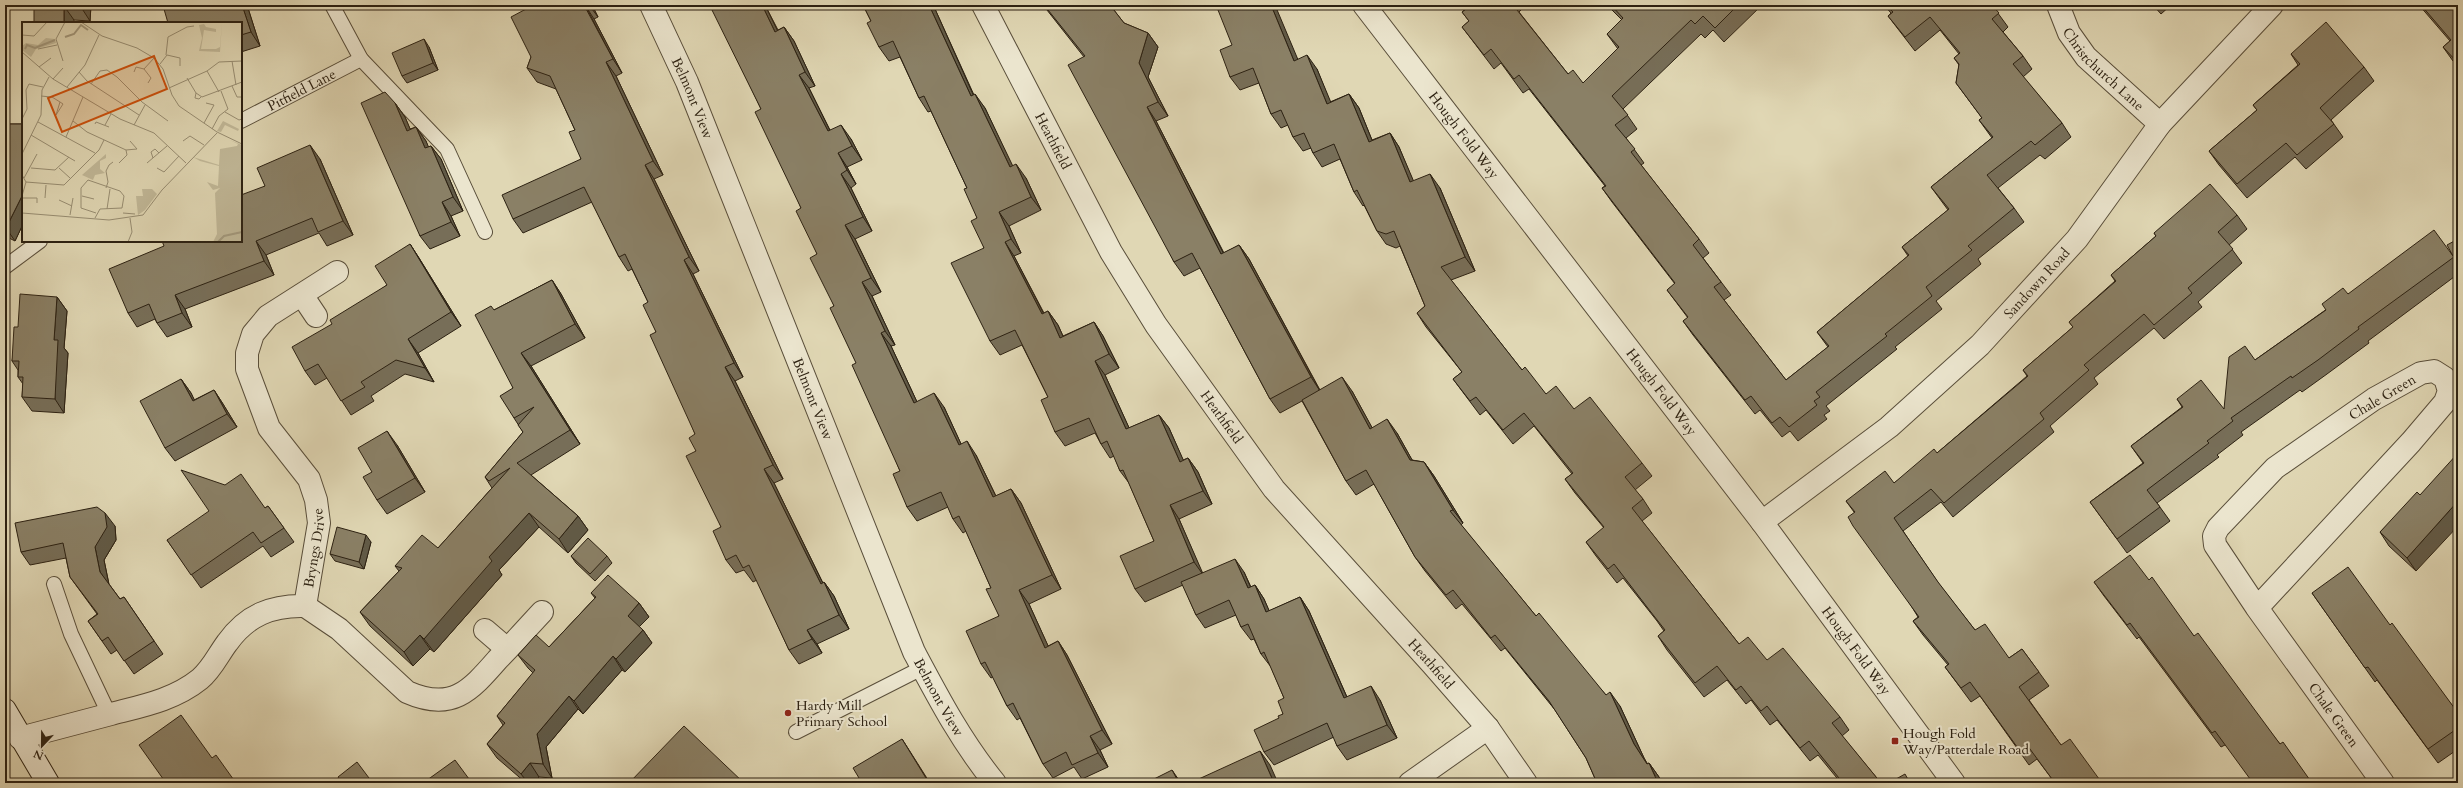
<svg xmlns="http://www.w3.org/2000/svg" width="2463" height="788" viewBox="0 0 2463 788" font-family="Cardo,serif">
  <rect width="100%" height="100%" fill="#e0d7b4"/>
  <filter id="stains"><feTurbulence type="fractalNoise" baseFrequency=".005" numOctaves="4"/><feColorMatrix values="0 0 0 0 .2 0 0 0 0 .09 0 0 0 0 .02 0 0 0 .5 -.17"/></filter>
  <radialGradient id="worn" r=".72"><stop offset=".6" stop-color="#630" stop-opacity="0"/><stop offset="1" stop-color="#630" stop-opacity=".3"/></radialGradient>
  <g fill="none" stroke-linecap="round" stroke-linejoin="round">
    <defs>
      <g id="lane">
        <polyline points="332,5 361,59 447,149 485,232"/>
        <path id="s1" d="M241,121L361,59"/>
        <polyline points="5,267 40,241"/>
        <polyline points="54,584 71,634 109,714"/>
        <polyline points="796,732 922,668"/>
      </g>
      <g id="street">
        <path id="s2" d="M651,5L687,82L914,652C939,699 961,741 995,783"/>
        <path id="s3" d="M983,5L1111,252L1156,325L1274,489L1432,664L1488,728L1526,783"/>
        <path id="s4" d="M1364,5L1762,522L1954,783"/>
        <path id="s5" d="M2058,5L2069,33L2086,57L2160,124"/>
        <polyline points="302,295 316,316"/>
        <path id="s6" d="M1762,522L1889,427L1980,345L2077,239L2160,124L2272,5"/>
        <path d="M305,606L339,629L407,692C452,712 470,691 498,659C513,644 527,628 542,612"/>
        <path id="s7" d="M2257,608L2411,442L2445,402L2449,391L2445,378L2434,371L2421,373L2374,399L2275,468L2218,528L2214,536L2215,545L2257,608L2383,783"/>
        <polyline points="485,630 507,649"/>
        <path id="s8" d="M20,738C50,730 80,722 111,714C142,706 174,700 200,679C212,669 218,655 227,643C247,615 272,605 305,606L319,523L316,500L309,479L269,428L247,369V353L253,334L268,316L337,272"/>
        <polyline points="1410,783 1488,728"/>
      </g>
      <polyline id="secondary" points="5,710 48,783"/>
    </defs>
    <use href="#lane" stroke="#594e3a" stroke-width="16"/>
    <use href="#street" stroke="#594e3a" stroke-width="24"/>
    <use href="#secondary" stroke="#2c2112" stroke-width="24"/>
    <use href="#lane" stroke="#ebe5ce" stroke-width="14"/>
    <use href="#street" stroke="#ebe5ce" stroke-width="22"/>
    <use href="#secondary" stroke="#ebe5ce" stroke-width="22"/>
  </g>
  <g fill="#776e58" stroke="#2c2112">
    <polygon points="34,5 91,5 90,21 74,20"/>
    <polygon points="247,5 260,46 241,52 241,23"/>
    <polygon points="525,5 592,5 598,17 594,19 622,73 616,76 663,175 654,179 699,271 693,274 743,377 735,381 783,479 774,483 823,583 824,582 834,596 849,629 817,644 822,653 799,664 789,650 757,580 753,582 744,570 736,573 726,560 721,527 696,451 695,434 656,332 648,302 632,269 628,271 619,257 592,202 523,233 513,219 581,159 575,130 556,89 537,82 527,68 531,57 526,9"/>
    <polygon points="712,5 765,5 778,30 784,27 794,41 815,86 809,88 830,130 851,139 862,160 847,167 856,184 851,188 872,231 855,239 881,292 872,296 895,345 891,346 917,402 944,407 961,444 976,455 996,496 1011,489 1021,503 1061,589 1029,604 1048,646 1058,641 1067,655 1112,744 1100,750 1108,767 1082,779 1074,767 1053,778 1043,764 1020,718 1017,720 1007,706 993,677 991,678 981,664 999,616 991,588 966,531 963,533 953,519 948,507 917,521 907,507 900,471 834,306 817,254 801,208 761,109"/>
    <polygon points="863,5 932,5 935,9 974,95 985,108 1012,166 1026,178 1041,210 1009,226 1021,253 1014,256 1044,313 1048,311 1058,325 1063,336 1094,322 1103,336 1119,368 1105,375 1129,428 1159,415 1169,428 1183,460 1188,458 1198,472 1212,504 1179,519 1202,573 1244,572 1251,587 1255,585 1264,599 1269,611 1300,597 1309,611 1347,697 1380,700 1397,738 1347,760 1337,746 1334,737 1274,765 1264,752 1279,718 1283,714 1284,698 1271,667 1261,654 1254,639 1251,640 1241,627 1236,615 1205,628 1196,615 1183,585 1145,602 1135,589 1154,541 1129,483 1120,471 1114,456 1110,458 1101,444 1095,433 1065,446 1055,432 1048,397 1022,345 1000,355 990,341 984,248 977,218 967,188 931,111 928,112 919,98 900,57 889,61 879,47 871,21"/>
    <polygon points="1043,5 1110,5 1124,23 1148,33 1158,47 1148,77 1168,116 1156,121 1224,253 1239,245 1249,259 1320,390 1352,391 1372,428 1397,433 1412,460 1424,462 1434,476 1463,523 1461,525 1536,616 1606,695 1620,706 1644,758 1647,764 1649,763 1659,777 1662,783 1597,783 1586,758 1555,710 1505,648 1501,651 1462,604 1456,609 1425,571 1415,557 1374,484 1356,495 1346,481 1302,401 1280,413 1270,399 1200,268 1184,276 1174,262 1084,57"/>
    <polygon points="1202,5 1213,5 1204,8"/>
    <polygon points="1461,5 1517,5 1521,10 1519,12 1568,74 1583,83 1618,49 1607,34 1622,20 1607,5 1762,5 1724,42 1713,30 1705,38 1701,34 1623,109 1637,129 1626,138 1644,163 1641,165 1699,239 1709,253 1703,258 1731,295 1724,300 1786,380 1828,347 1817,332 1908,256 1902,247 1948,210 1931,187 1992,138 1979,120 1982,118 1956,83 1959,65 1954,58 1959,54 1940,30 1915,51 1898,29 1888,16 1891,13 1884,5 1992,5 2008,27 2003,32 2023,56 2032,69 2023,77 2062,123 2071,137 2045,159 2040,155 1998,188 2014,208 2024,222 1978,259 1981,264 1936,301 1942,309 1895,347 1897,349 1826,406 1830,411 1824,415 1827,419 1798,441 1790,431 1782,437 1760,410 1755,414 1693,335 1683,321 1688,318 1667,290 1675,284 1612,202 1602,188 1605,186 1529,89 1523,93 1501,63 1494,69 1472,40 1462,27 1469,21 1462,12 1464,10"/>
    <polygon points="2153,5 2171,5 2161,14"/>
    <polygon points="2419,5 2458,5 2458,66 2453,61 2443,47 2450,41"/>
    <polygon points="1232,45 1297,59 1317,69 1330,102 1349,94 1359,108 1372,140 1390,133 1399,147 1413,181 1440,188 1475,271 1451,280 1522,370 1546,394 1574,409 1642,463 1652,476 1635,490 1643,499 1652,513 1642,521 1739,644 1767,660 1840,717 1849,730 1842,736 1881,783 1841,783 1818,755 1810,761 1777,720 1770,725 1751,700 1746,704 1727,680 1704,697 1667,650 1658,636 1664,631 1657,621 1623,578 1617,583 1596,556 1586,542 1604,528 1575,493 1565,479 1572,474 1534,426 1513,444 1486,410 1480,415 1453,379 1462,372 1426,327 1417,313 1425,306 1400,246 1396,248 1386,244 1377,231 1364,205 1363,206 1354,192 1340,159 1322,167 1313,153 1311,148 1303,151 1293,137 1288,125 1281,128 1271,114 1259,83 1240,90 1230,77"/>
    <polygon points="429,47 438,70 407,83 402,76"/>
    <polygon points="2291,54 2364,67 2374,81 2331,120 2343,137 2306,169 2295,157 2247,198 2219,165 2209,151 2257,110 2253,105 2298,65"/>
    <polygon points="395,103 405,117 410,129 416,127 426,141 428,147 431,146 441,159 463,211 451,216 460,236 430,249 420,236"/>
    <polygon points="5,124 23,124 23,224 15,241 5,236"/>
    <polygon points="320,159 353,235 327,246 319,233 266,255 274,275 185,309 192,327 167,337 157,323 155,319 137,327 128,313 164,246 265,186"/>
    <polygon points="2237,215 2247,229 2229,245 2242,263 2198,302 2202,307 2164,339 2154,328 2094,378 2098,384 2050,426 2054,432 1953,517 1941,502 1903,531 1939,584 1975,630 2009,658 2022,649 2049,686 2029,700 2061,745 2102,783 2055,783 2037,759 2029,765 1980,696 1971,702 1945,667 1948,665 1923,635 1913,621 1918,617 1854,512 1846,501 1894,483 1937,453 2027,376 2023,370 2073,327 2069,322 2115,281 2111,275 2156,236 2154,233"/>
    <polygon points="2458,239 2458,274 2368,341 2369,343 2327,374 2302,392 2300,390 2241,432 2243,435 2217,455 2219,457 2157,503 2170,521 2127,553 2090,502 2143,463 2131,446 2182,407 2177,399 2224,409 2255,360 2348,294 2453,256"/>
    <polygon points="410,244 419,258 461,326 418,353 434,382 405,374 371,396 374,401 351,415 327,378 315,385 305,371 332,324 387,285"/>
    <polygon points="552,280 561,294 585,338 531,366 580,444 531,475 578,516 588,530 568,553 539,527 499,570 502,575 434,652 430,649 413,666 370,626 360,612 399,571 395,566 438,548 492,488 485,477 523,432 514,418 513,388 494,310"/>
    <polygon points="57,297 67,311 64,348 68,353 64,413 32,411 22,397 23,384 18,377 18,370 12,361 18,327"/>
    <polygon points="181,379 191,393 194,400 214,390 223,404 237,427 175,461 165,448"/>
    <polygon points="397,445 425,492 387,514 377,500 372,472"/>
    <polygon points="2420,495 2416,571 2389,546 2380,532"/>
    <polygon points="268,506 294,542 271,557 263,546 201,588 167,540 265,508"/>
    <polygon points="115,526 116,540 104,560 109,584 120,599 124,597 163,654 134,674 117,650 111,654 88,621 97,614 70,577 66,558 30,565 21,552"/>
    <polygon points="371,542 364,569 335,561 330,554"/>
    <polygon points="571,556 607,556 612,563 595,581 576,563"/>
    <polygon points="2149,580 2280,744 2312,783 2225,745 2221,747 2139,637 2137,639 2104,596 2094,582"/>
    <polygon points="591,593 639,603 649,617 639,627 643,630 652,643 625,672 622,670 583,714 578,709 546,747 552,778 539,777 534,783 526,783 497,758 487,744 503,725 497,716 533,673 528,668 518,655 549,647 595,598"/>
    <polygon points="2312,593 2390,625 2458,713 2458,749 2438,763 2377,680 2375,682"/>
  </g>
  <g fill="#615a47" stroke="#2c2112">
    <polygon points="81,5 91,5 90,21 81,7"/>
    <polygon points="242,5 247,5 260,46 251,32"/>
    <polygon points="585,5 594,19 622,73 613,59"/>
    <polygon points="589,5 592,5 598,17"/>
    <polygon points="762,5 765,5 785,46 775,32"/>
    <polygon points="929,5 932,5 935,9 980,110 971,96"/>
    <polygon points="1271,5 1275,5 1304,74 1294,61"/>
    <polygon points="64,6 74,20 74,23 64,23"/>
    <polygon points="784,27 794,41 815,86 805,72"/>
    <polygon points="1148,33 1158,47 1148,77 1168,116 1158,102 1139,63"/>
    <polygon points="424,39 429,47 438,70 433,63"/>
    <polygon points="1307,55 1317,69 1337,117 1327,104"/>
    <polygon points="606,62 616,76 663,175 653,161"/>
    <polygon points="799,75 809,88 837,145 828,131"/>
    <polygon points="975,94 985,108 1020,181 1010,167"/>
    <polygon points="1349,94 1359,108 1378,155 1369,142"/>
    <polygon points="395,103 405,117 417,145 407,131"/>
    <polygon points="1147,107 1156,121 1231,268 1221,254"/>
    <polygon points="841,125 851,139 862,160 852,146"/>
    <polygon points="416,127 426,141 435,162 425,148"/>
    <polygon points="1390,133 1399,147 1420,196 1410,182"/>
    <polygon points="310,145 320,159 353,235 343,221"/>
    <polygon points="431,146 441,159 463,211 453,197"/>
    <polygon points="838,153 847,167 856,184 847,170"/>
    <polygon points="1016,164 1026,178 1041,210 1031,197"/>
    <polygon points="645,165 654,179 699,271 689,257"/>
    <polygon points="841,174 851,188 872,231 863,217"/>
    <polygon points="1430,174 1440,188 1475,271 1465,257"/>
    <polygon points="23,194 23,224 15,241 6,228"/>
    <polygon points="442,202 451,216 460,236 451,222"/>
    <polygon points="999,212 1009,226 1021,253 1011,239"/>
    <polygon points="845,225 855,239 881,292 871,278"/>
    <polygon points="256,241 266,255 274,275 264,261"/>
    <polygon points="1005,242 1014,256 1051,328 1042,314"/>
    <polygon points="410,244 419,258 461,326 451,312"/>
    <polygon points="1239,245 1249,259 1320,391 1311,377"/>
    <polygon points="684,260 693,274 743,377 734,363"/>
    <polygon points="552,280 561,294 585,338 575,324"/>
    <polygon points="862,282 872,296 895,345 885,331"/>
    <polygon points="175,295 185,309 192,327 182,313"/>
    <polygon points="57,297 67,311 64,348 68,353 64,413 55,399 54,340"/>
    <polygon points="1048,311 1058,325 1070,352 1060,338"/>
    <polygon points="1094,322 1103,336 1119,368 1109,354"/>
    <polygon points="881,333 891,346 924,417 914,403"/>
    <polygon points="408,339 418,353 434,382 425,368"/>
    <polygon points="521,353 531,366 580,444 570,430"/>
    <polygon points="1095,361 1105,375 1136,443 1126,429"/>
    <polygon points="725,367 735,381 783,479 773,465"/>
    <polygon points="1342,377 1352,391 1380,442 1370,429"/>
    <polygon points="181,379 191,393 202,415 193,401"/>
    <polygon points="214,390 223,404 237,427 227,414"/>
    <polygon points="934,393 944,407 968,459 959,445"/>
    <polygon points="1159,415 1169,428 1190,475 1180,462"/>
    <polygon points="1387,419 1397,433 1420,474 1410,460"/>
    <polygon points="387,431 397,445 425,492 415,478"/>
    <polygon points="967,441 976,455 1003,511 993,497"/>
    <polygon points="1188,458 1198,472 1212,504 1203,491"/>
    <polygon points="1424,462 1434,476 1463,523 1453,510"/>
    <polygon points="764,469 774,483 830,598 821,584"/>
    <polygon points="1011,489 1021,503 1061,589 1052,575"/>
    <polygon points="2458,501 2458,526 2416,571 2407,558"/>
    <polygon points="1170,505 1179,519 1204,576 1194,562"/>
    <polygon points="105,513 115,526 116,540 104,560 109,585 100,572 95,547"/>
    <polygon points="529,513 539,527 499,570 502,575 434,652 424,639 489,557"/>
    <polygon points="578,516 588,530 568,553 559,539"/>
    <polygon points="366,535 371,542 364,569 359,562"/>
    <polygon points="1235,559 1244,572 1257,602 1248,588"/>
    <polygon points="824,582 834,596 849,629 839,615"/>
    <polygon points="1255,585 1264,599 1276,626 1266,612"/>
    <polygon points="1019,590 1029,604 1055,661 1045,648"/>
    <polygon points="1300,597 1309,611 1353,711 1344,698"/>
    <polygon points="639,603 649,617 637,629 628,616"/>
    <polygon points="643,630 652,643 625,672 616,659"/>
    <polygon points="807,630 817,644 822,653 812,639"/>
    <polygon points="420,635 430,649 413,666 404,652"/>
    <polygon points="1058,641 1067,655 1112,744 1102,730"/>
    <polygon points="613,656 622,670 583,714 574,701"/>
    <polygon points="1371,686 1380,700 1397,738 1387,725"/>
    <polygon points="1610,692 1620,706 1644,758 1655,776 1649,763 1659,777 1662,783 1658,783 1634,744"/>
    <polygon points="569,696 578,709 546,747 552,778 543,764 537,734"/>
    <polygon points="1090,736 1100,750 1108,767 1098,753"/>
    <polygon points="902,739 911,753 930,783 929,783"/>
    <polygon points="1260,751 1270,765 1278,783 1274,783"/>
    <polygon points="530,763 539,777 534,783 528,783 521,774"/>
    <polygon points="1172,770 1181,783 1179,783"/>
  </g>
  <g fill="#8a8066" stroke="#2c2112">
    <polygon points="34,5 81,5 81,7 64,6 64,23 34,23"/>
    <polygon points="177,5 242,5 251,32 241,35 241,23 168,23 164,9"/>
    <polygon points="525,5 584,5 613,59 606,62 653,161 645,165 689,257 684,260 734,363 725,367 773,465 764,469 821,584 824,582 839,615 807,630 812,639 789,650 749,565 743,568 736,555 726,560 713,531 721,527 686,456 696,451 689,438 695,434 650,335 656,332 643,305 648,302 625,254 619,257 584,187 513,219 502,195 581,159 569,132 575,130 550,76 527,68 531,57 511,17 526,9"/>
    <polygon points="712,5 762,5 775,32 784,27 805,72 799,75 828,131 841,125 852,146 838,153 847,170 841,174 863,217 845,225 871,278 862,282 885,331 881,333 914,403 934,393 959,445 967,441 993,497 1011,489 1052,575 1019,590 1045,648 1058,641 1102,730 1090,736 1098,753 1072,765 1066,752 1043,764 1013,703 1007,706 985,662 981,664 966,631 999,616 986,589 991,588 959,516 953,519 941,492 907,507 893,474 900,471 852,365 856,363 830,308 834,306 810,258 817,254 796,211 801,208 755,112 761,109 710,6"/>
    <polygon points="863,5 929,5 971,96 975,94 1010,167 1016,164 1031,197 999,212 1011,239 1005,242 1042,314 1048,311 1060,338 1094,322 1109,354 1095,361 1126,429 1159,415 1180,462 1188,458 1203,491 1170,505 1194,562 1135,589 1120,556 1154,541 1123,470 1120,471 1107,441 1101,444 1089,418 1055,432 1041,400 1048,397 1015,330 990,341 951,263 984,248 971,221 977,218 964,189 967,188 924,96 919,98 893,41 879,47 867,23 871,21"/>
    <polygon points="1044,5 1110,5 1124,23 1148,33 1139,63 1158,102 1147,107 1221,254 1239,245 1311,377 1270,399 1192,253 1174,262 1068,65 1085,56"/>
    <polygon points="1216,5 1271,5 1294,61 1307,55 1327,104 1349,94 1369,142 1390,133 1410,182 1430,174 1465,257 1441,267 1522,370 1525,367 1546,394 1556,386 1574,409 1590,397 1642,463 1625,477 1643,499 1632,508 1739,644 1748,637 1767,660 1783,648 1840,717 1832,723 1881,783 1843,783 1809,741 1800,748 1767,706 1761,711 1741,686 1736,690 1717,666 1695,683 1658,636 1665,630 1647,607 1614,564 1608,569 1586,542 1604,527 1565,479 1573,473 1524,413 1503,430 1476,397 1470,401 1453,379 1462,372 1417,313 1425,306 1394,231 1386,234 1377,231 1357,190 1354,192 1334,144 1313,153 1304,133 1293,137 1281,110 1271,114 1253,68 1230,77 1220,50 1232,45"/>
    <polygon points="1461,5 1513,5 1568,74 1573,70 1583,83 1619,47 1607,34 1623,18 1611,5 1738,5 1715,28 1703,16 1695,24 1691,20 1612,96 1628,115 1615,125 1635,149 1631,152 1699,239 1693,245 1721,282 1714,287 1786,380 1829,346 1817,332 1909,255 1902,247 1949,209 1931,187 1993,137 1979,120 1982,118 1956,83 1959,64 1954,58 1960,53 1930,17 1905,37 1888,16 1893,12 1886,5 1992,5 1999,13 1992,19 2023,56 2013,64 2062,123 2035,145 2031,141 1987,175 2014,208 1968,246 1972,250 1926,287 1932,296 1885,334 1887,336 1816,392 1820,397 1814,401 1817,405 1789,427 1780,417 1772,423 1751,396 1745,400 1683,321 1688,317 1667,290 1675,283 1602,188 1606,186 1519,75 1514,79 1491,49 1484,55 1462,27 1469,21 1462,12 1465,10"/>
    <polygon points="2421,5 2458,5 2458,63 2443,47 2451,40"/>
    <polygon points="2326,22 2364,67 2320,108 2334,124 2297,155 2286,143 2237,184 2209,151 2257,110 2253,105 2300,64 2291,54"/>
    <polygon points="424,39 433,63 402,76 392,53"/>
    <polygon points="385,92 395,103 407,131 416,127 425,148 431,146 453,197 442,202 451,222 420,236 361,103"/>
    <polygon points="5,124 23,124 23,194 6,228 5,228"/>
    <polygon points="310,145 343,221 318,232 312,218 256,241 264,261 175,295 182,313 157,323 149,304 128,313 109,269 164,246 162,241 241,241 241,195 265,186 257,168"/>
    <polygon points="2210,184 2237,215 2218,232 2233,249 2188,288 2192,293 2154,325 2144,314 2084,365 2089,370 2040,413 2044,419 1944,503 1931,489 1894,518 1938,582 1975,630 1985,624 2009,658 2022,649 2039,672 2019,687 2061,745 2070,739 2102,783 2055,783 2027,745 2020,751 1970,682 1961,688 1945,667 1949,664 1913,621 1919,617 1853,526 1848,517 1855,512 1846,501 1885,471 1894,483 1934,449 1937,453 2028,376 2023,370 2073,327 2069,322 2116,281 2111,275 2156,236 2154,233"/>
    <polygon points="2434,230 2453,256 2447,245 2458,239 2458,265 2454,257 2358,327 2359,329 2318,360 2292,378 2291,376 2231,418 2233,421 2207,441 2209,443 2147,490 2160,507 2117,539 2090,502 2144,463 2131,446 2183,407 2177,399 2201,380 2224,409 2229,357 2245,346 2255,360 2326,310 2322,304 2343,288 2348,294"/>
    <polygon points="410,244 451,312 408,339 425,368 396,360 361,382 365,387 341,401 318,364 305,371 292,347 332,324 330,320 387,285 375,266"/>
    <polygon points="552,280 575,324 521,353 570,430 517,463 578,516 559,539 529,513 489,557 492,561 424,639 420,635 404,652 360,612 402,568 395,566 422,535 438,548 510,468 489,481 485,477 523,432 518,425 534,407 514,418 500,396 513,388 475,315 491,306 494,310"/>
    <polygon points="20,294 57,297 54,340 58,340 55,399 22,397 23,377 18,377 19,361 12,361 14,327 18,327"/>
    <polygon points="1342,377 1370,429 1387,419 1410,460 1424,462 1453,510 1450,511 1536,616 1539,613 1606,695 1610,692 1634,744 1647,764 1649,763 1658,783 1597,783 1586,758 1549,701 1495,635 1491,638 1453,590 1446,595 1415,557 1366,470 1346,481 1302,400"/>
    <polygon points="181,379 193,401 214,390 227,414 165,448 140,401"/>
    <polygon points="387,431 415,478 377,500 363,477 372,472 358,448"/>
    <polygon points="2458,453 2458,501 2407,558 2380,532 2417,492 2420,495"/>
    <polygon points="181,470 225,485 241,474 265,508 268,506 284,528 261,543 253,532 191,575 167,540 209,511"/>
    <polygon points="97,507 105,513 107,527 95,547 100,572 120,599 124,597 154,641 124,661 108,637 102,641 88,621 98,614 70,577 63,543 21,552 15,523"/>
    <polygon points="337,527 366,535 359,562 330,554"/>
    <polygon points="588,538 607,556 590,574 571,556"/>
    <polygon points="2130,555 2149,580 2152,577 2194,636 2198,633 2280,744 2283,742 2312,783 2253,783 2215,731 2212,733 2130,623 2127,625 2094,582"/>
    <polygon points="1235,559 1248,588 1255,585 1266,612 1300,597 1344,698 1371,686 1387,725 1337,746 1327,723 1264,752 1254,730 1279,718 1278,716 1283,714 1278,701 1284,698 1264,652 1261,654 1248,624 1241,627 1229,600 1196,615 1181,582"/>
    <polygon points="2348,567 2390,625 2392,623 2458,713 2458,728 2428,749 2368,667 2365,668 2312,593"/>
    <polygon points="608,575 639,603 628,616 643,630 616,659 613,656 574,701 569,696 537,734 543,764 530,763 521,774 487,744 505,723 497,716 535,670 518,655 536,635 549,647 596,597 591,593"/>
    <polygon points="181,715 212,758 216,755 236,783 166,783 139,745"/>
    <polygon points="684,726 744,783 629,783"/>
    <polygon points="902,739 929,783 862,783 853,768"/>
    <polygon points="1260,751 1274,783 1190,783"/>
    <polygon points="455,760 472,783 423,783"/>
    <polygon points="357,762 372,782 371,783 342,783 338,777"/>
    <polygon points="1172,770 1179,783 1146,783"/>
    <polygon points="1905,774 1910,783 1889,783"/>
  </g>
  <g fill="#8f2418" stroke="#ebe5ce" stroke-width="1.5">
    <circle cx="788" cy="713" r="4"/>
    <rect x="1891" y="737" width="8" height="8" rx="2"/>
  </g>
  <g text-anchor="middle" stroke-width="4" stroke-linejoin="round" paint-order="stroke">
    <g font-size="14" fill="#2c2112" stroke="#ebe5ce">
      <text dy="5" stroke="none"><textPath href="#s5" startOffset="80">Christchurch Lane</textPath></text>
      <text dy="5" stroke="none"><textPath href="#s1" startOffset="68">Pitfield Lane</textPath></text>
      <text dy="5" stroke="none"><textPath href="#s2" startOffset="102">Belmont View</textPath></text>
      <text dy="5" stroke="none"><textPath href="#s4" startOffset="164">Hough Fold Way</textPath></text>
      <text dy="5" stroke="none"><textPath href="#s3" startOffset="153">Heathfield</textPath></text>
      <text dy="5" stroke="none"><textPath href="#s6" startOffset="365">Sandown Road</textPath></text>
      <text dy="5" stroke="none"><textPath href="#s4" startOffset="488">Hough Fold Way</textPath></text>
      <text transform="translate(2382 397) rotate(-31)" y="5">Chale Green</text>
      <text dy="5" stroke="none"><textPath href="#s2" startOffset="426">Belmont View</textPath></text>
      <text dy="5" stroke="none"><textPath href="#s3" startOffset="477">Heathfield</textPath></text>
      <text dy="5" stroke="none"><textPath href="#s8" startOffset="385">Bryngs Drive</textPath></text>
      <text dy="5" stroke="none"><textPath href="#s4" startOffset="812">Hough Fold Way</textPath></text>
      <text dy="5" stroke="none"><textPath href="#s3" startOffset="801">Heathfield</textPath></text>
      <text dy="5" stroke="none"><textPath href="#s2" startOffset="750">Belmont View</textPath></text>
      <text dy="5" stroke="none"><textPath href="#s7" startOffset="813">Chale Green</textPath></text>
    </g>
    <g font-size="14" fill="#2c2112" stroke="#ebe5ce" text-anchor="start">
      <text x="796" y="710">Hardy Mill<tspan x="796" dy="16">Primary School</tspan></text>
      <text x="1903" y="738">Hough Fold<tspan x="1903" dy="16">Way/Patterdale Road</tspan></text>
    </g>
  </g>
  <g transform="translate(22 22)">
    <rect width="220" height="220" fill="#e0d7b4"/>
    <path d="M200,0L198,30L177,29L180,16L177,3L182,2L184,5L194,7V10L182,8L179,27H194L198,25ZM24,16L33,17L34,21L14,27L9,35L0,28V24L4,21L16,23ZM201,99L217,107L216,109L203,103L199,110L195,109ZM208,118L220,123V220H191L195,212L193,171L198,166L191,168L185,160L196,164L197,144L178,139L171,135L197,143L198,127L215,124L216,122ZM84,132V136L78,139V147L83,151L73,153L71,158L60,153ZM120,167H130L135,172L123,188L116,193L114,174H121Z" fill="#c1b898"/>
    <path fill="none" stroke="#a3997d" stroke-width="2" d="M43,15L52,12L59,3L66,8M3,27L5,23L13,26L33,18M196,220L202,214L220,210"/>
    <path fill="none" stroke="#988e73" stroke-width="1" d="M59,0L80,14L115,26L132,36L141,47L150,73L157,84L195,110L220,122M0,13L12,14L25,0M16,27L35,23M0,30L31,57L98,97L132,111L164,141M144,33L146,15L165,5L172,4M41,39L34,17L43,0M210,39L214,63M138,42L145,33L158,36V44M17,45L29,36M185,49L197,70M57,50L65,59L117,93M112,50L114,45L122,47M165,56L174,71L180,75L220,60M31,57L41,46M126,61L129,56L122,47L132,36M69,62L78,49L85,48L95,55L120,80L146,99M210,64L215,75H220M45,65L63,43L77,13M147,66L185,49L197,40L220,39M174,71L173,76L177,77L179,75M19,74L29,75H30L38,80L41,82L34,93L38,80M203,90L217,98L220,97M0,97L5,87L4,68L7,62L21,65M51,99L65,110L104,128L105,133L97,141M16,100L73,131M182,101L192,83L184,81M73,102L74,100L87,105M83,103L89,92M112,103L123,83M190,107L197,94L206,87L199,69M9,113L53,139M44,115L61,75M161,119L168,114L182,123M104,128L115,127L108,119M0,132L19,93L20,68L27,55M131,136L129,130L133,127L137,131M125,141L145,124M9,146L33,148L47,135M37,146L48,156M135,146L142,150L157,134M0,153L4,160L0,174M2,156L15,132M4,160L42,163L77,128L82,118M84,166L86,160L84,149L87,143L91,140M60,174L72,177M0,176H15V181M23,176L24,163M37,178L50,184M85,187L88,167M0,191L87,198L121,193L140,168L195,111M101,191L113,192M48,193L51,176M73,196L78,187L100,186L102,174L98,169L66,158L59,166V186L74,191M106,220L110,210L108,196"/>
    <path fill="#cc510d" fill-opacity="0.15" stroke="#cc510d" stroke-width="2" d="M132,34L145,67L40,110L26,76Z"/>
    <rect width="220" height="220" fill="none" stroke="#2c2112" stroke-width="2"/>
  </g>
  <rect width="2463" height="788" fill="none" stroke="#e0d7b4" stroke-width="20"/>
  <rect x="6" y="6" width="2451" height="776" fill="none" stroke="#2c2112" stroke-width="2"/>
  <rect x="10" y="10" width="2443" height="768" fill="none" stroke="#2c2112"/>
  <g transform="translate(42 746) rotate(202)" stroke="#ebe5ce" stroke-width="3" paint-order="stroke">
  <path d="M0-3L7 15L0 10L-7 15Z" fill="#2c2112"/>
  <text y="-6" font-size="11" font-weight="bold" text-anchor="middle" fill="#2c2112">N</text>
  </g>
  <rect width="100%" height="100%" filter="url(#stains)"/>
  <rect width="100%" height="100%" fill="url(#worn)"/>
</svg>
